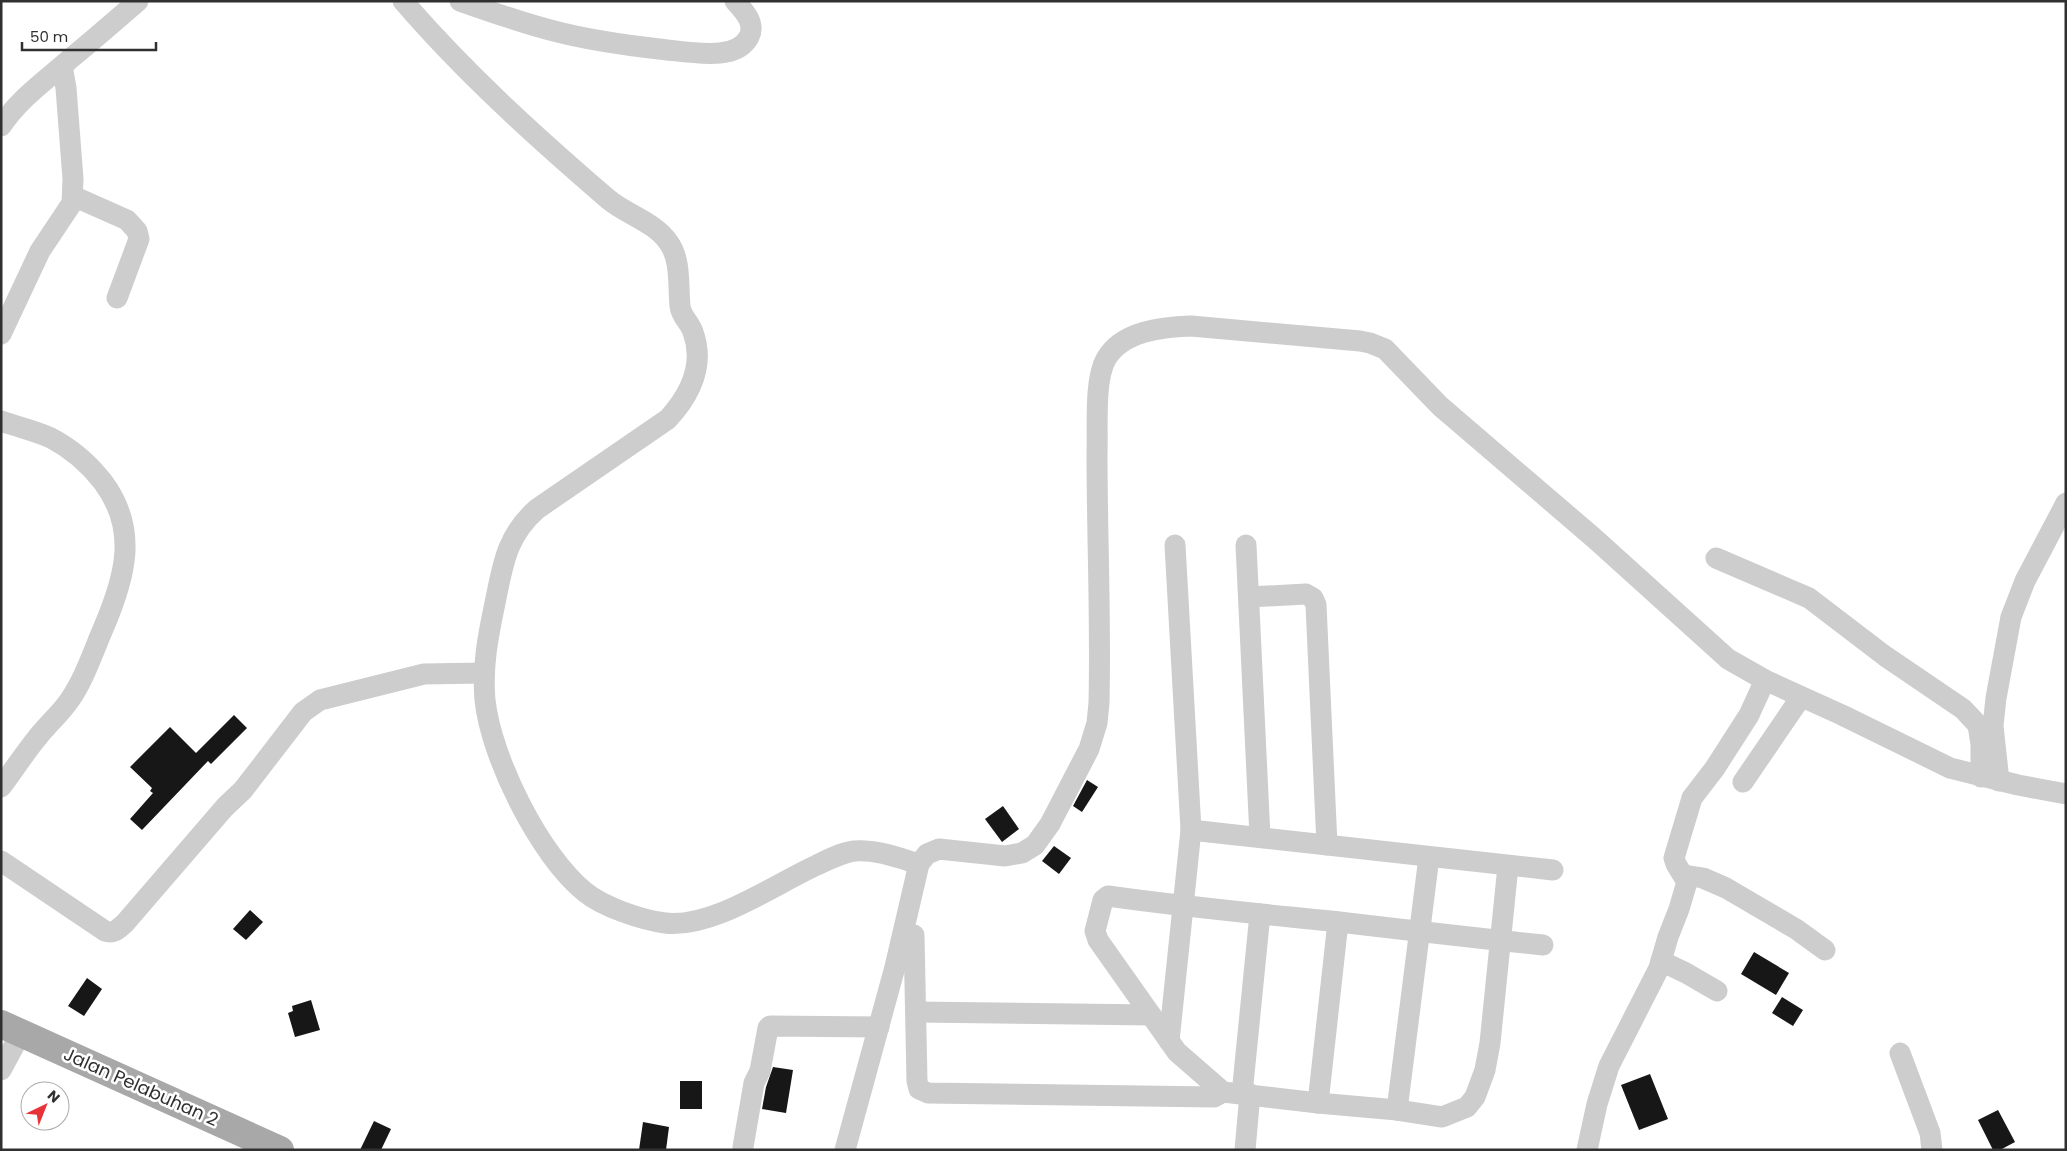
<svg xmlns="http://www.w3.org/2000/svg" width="2067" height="1151" viewBox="0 0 2067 1151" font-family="Poppins,sans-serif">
  <rect width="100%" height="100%" fill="#fff"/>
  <g fill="#171717">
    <polygon points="234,715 247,728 211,764 208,761 142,830 130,819 153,793 150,791 152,788 130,767 170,727 196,753"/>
    <polygon points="1087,780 1098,787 1082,812 1073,806"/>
    <polygon points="1003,806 1019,829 1002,842 985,819"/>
    <polygon points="1054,846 1071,858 1059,874 1042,861"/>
    <polygon points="250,910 263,922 246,940 233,929"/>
    <polygon points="1754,952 1789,973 1776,995 1741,974"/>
    <polygon points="87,978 102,989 84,1016 68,1006"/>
    <polygon points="1782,997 1803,1010 1793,1026 1772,1013"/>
    <polygon points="311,1000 320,1030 295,1037 288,1013 293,1011 292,1006"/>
    <polygon points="773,1067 793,1070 786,1113 762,1109 766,1087"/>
    <polygon points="1650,1074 1668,1119 1639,1130 1621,1085"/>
    <rect x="680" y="1081" width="22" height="28"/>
    <polygon points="1998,1110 2015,1142 2000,1150 1993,1150 1978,1120"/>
    <polygon points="374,1121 391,1129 381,1150 360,1150"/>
    <polygon points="643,1122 669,1127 666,1150 639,1150"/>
  </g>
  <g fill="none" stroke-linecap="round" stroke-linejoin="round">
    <g stroke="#cdcdcd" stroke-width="21">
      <path d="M403,1C465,73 536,137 608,199C627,215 655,222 669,243C681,260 678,285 680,306C681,317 690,322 693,332C705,365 690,395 668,419L537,509C506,536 503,565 495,603C488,636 482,667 485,700C491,758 540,856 585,892C603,907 642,920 665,923C712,929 775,884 817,865C829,859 841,853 854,851C875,849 899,858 919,864"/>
      <path d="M460,1C491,12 522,23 554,31C588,40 624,45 659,49C679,51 700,55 720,53C731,52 743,48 749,37C756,23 744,11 735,1"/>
      <path d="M1,126C20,98 45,81 70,59C93,40 115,21 138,1"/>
      <polyline points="73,196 127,220 137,231 139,239 117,298"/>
      <polyline points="1,334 40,251 72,203 73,179 66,88 62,66"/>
      <path d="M1,421C18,427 36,431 51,438C72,449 89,464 103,482C139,530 125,578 103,629C93,652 84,680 69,701C60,714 47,725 37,738C24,754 13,771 1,787"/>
      <polyline points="1175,545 1191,830"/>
      <polyline points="1246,545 1260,837"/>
      <polyline points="1716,558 1809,598 1885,656 1963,709 1978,725 1981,744 1981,777"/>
      <polyline points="1249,597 1306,594 1313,598 1316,605 1327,845"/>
      <polyline points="1999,781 1993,726 1996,698 2011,617 2025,581 2066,503"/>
      <polyline points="1743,782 1801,697"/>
      <path d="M1,861L105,931C114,934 118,929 125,923L225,807L243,790L303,712L320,700L424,674L484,673"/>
      <path d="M1508,866L1490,1043L1485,1070L1475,1097L1467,1107L1442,1117L1397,1110L1318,1103L1223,1092L1177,1052L1098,940L1095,931L1103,900L1108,896C1185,907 1262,914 1339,922C1407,930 1475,938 1543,945"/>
      <polyline points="1684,875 1703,878 1726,888 1796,929 1825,950"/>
      <polyline points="914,935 917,1081 919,1089 928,1093 1214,1097 1223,1092"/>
      <polyline points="1661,961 1668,937 1679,909 1687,882 1676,864 1674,858 1692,798 1715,768 1749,715 1765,680"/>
      <polyline points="916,1012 1151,1015"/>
      <polyline points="1169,1041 1191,830 1553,870"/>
      <polyline points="1900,1053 1930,1133 1932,1150"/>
      <polyline points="1,1070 21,1033"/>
      <polyline points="1242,1094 1260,914"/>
      <polyline points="1318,1103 1338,922"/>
      <polyline points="1397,1110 1429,857"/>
      <polyline points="743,1147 754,1083 760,1071 768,1028 770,1026 879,1027"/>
      <path d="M845,1150L895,967L919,864L927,854L939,849L1005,856L1022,853L1035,845L1050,824L1089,749L1097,723L1099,703C1101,620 1097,536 1097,453C1098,428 1094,380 1106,359C1122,331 1162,327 1191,326L1360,341L1370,343L1385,349L1440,406L1594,538L1728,659L1765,680L1842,715L1950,768L2018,785L2066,794"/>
      <polyline points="1245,1150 1250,1094"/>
      <polyline points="1587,1150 1597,1104 1609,1066 1659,968 1661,961 1686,973 1717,991"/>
    </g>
    <polyline stroke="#a8a8a8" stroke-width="28" points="1,1024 280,1150"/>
  </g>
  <g text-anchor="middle" stroke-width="5" stroke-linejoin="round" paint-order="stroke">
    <g font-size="18" fill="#303030" stroke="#fff">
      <text transform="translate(141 1087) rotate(24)" y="6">Jalan Pelabuhan 2</text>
    </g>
  </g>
  <rect width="2067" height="1151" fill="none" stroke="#303030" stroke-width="5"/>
  <g transform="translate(45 1106) rotate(43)"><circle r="24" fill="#ffffff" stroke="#acacac"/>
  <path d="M0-4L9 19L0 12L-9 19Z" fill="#e73337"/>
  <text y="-8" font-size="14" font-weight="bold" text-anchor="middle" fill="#303030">N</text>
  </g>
  <path d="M22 42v8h134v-8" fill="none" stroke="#303030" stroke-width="2.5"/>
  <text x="30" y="42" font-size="15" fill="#303030" stroke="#ffffff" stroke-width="4" paint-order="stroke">50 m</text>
</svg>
